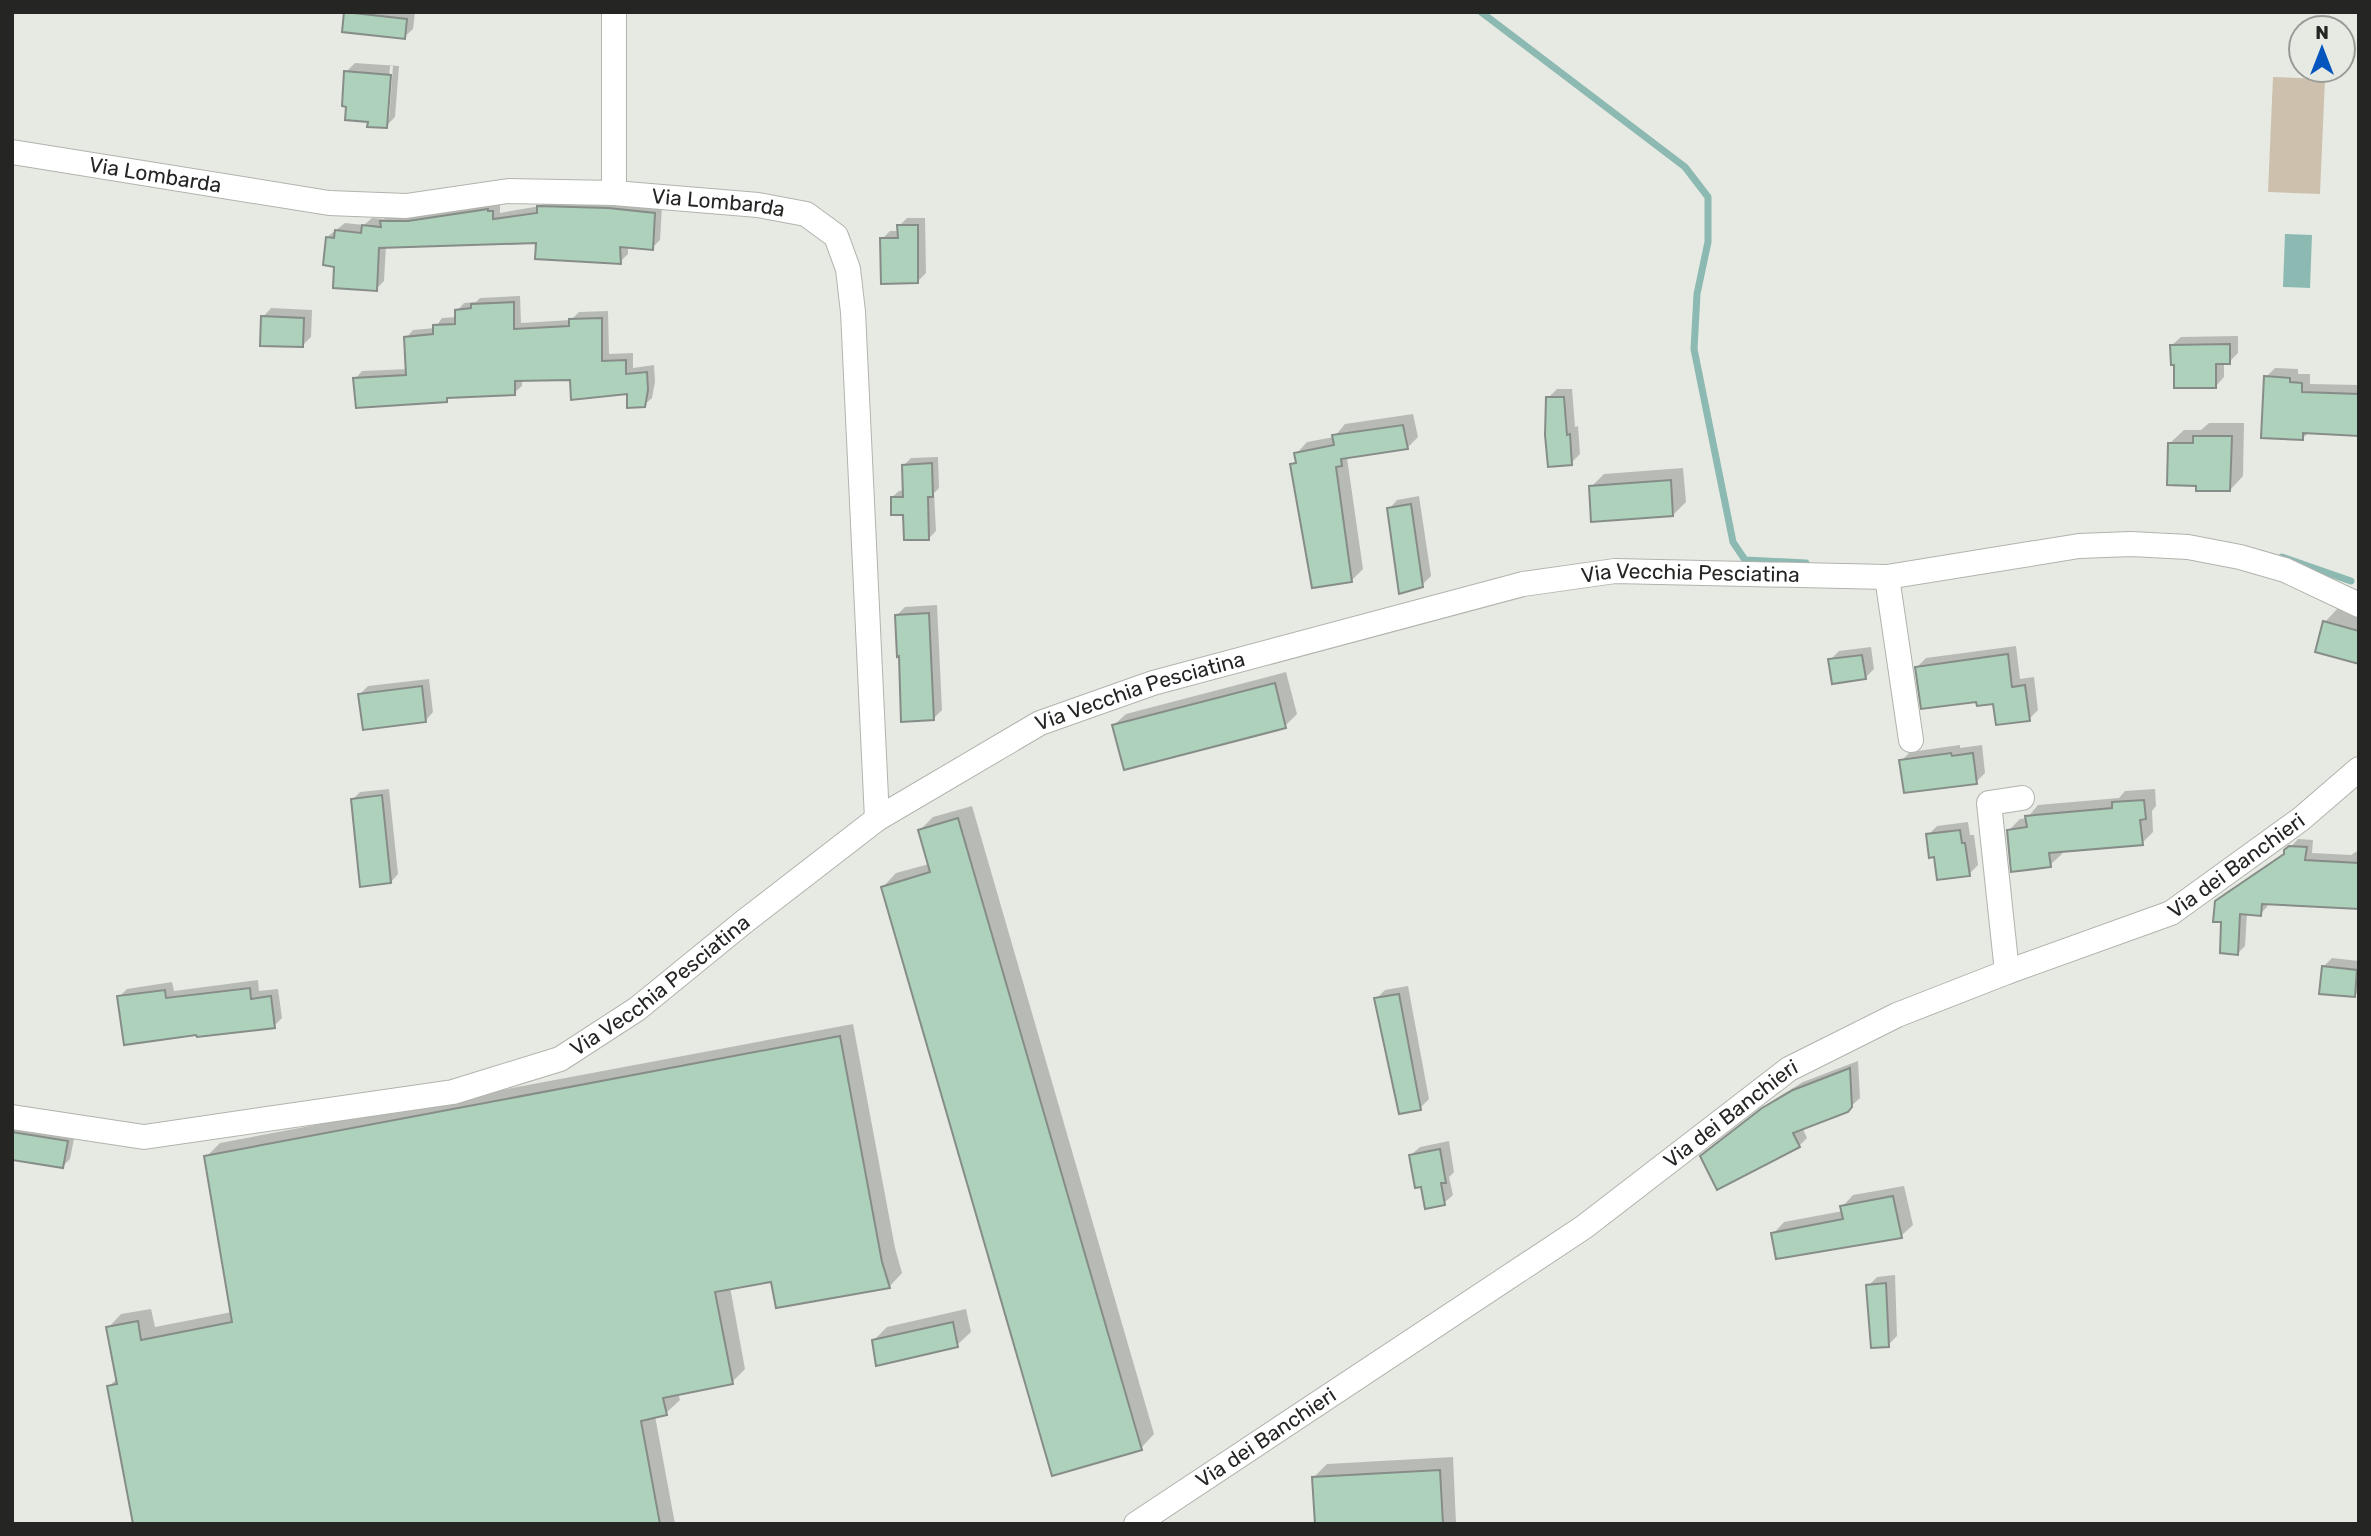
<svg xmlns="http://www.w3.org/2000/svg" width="2371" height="1536" viewBox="0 0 2371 1536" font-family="Rubik,sans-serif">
  <rect width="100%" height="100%" fill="#e6eae3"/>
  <polygon fill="#cdc1ad" points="2273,77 2325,79 2320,194 2268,192"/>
  <polygon fill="#8cb9b1" points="2285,234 2312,235 2310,288 2283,287"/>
  <g fill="#0003" fill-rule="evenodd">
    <polygon points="346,12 415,12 413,29 404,37"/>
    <path d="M355,63L399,66L395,117L386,126L346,72ZM390,66H393L389,119H386Z"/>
    <polygon points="547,199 662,206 660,240 652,248 628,246 628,254 620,262 538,242 386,246 384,281 376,289 336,266 327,237 345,223 364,225 372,218 384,219 390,213 500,203 500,213 540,206"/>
    <polygon points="907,218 925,218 926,273 918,281 882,239 890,231 899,231 899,226"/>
    <polygon points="520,296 521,323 571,320 579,312 608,311 609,354 633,353 633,368 654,365 655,382 652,398 644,405 628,392 572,378 522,379 522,386 514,393 451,396 447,400 355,379 362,371 408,369 406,338 413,330 435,328 442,318 457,317 457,311 464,303 476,302 480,298"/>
    <polygon points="271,308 312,310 311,337 302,346 263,317"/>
    <polygon points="2238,336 2238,353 2229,362 2224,362 2224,377 2216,386 2176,364 2172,345 2181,337"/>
    <polygon points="2275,368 2298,369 2298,374 2310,374 2310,384 2359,385 2359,434 2309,432 2302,439 2266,377"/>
    <polygon points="1557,389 1572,389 1575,427 1578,426 1580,454 1571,463 1548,398"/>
    <polygon points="1413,414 1418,437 1407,448 1350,456 1347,458 1363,569 1352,580 1292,465 1297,460 1296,454 1307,442 1334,437 1345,424"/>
    <polygon points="2209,423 2244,423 2243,476 2230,490 2198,484 2170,443 2184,430 2201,430"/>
    <polygon points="938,457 939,488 934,493 936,531 929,538 892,497 899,491 905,490 904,465 911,458"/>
    <polygon points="1683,468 1686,502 1673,515 1591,487 1604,474"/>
    <polygon points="1419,496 1431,576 1422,585 1389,509 1397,500"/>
    <polygon points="937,605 942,710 934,718 901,655 897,615 905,607"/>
    <polygon points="2338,608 2359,615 2359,662 2325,622"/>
    <polygon points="2016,646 2020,679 2034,677 2038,710 2029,719 1995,702 1978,700 1917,667 1926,658"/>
    <polygon points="1871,647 1874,669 1865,678 1830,660 1839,651"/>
    <polygon points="1286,672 1297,714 1285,726 1114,725 1126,714"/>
    <polygon points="429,679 433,712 426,720 360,694 368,686"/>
    <polygon points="1960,745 1960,748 1982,745 1985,773 1976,782 1901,761 1910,752"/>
    <polygon points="389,789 398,874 391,882 353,799 360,792"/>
    <polygon points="2155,789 2156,806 2152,811 2153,832 2142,843 2061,850 2062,854 2050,865 2009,830 2020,819 2027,818 2038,805 2119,798 2125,791"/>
    <polygon points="972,806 1154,1434 1141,1448 883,887 896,873 929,864 920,830 933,817"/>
    <polygon points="1968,822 1970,835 1974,835 1978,865 1969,874 1935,855 1928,835 1937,826"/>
    <polygon points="2298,839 2313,840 2312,853 2351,855 2359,850 2359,907 2268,902 2267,907 2260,914 2247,913 2245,946 2238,953 2216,902 2224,894 2286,852"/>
    <polygon points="2332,958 2359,961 2359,991 2354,996 2323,967"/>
    <polygon points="258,980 259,991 278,989 282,1018 274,1026 119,997 127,989 172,982 174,991"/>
    <polygon points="1408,986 1429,1099 1420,1108 1376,999 1385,990"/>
    <polygon points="853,1024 895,1248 902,1273 889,1287 772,1280 730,1287 745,1369 732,1382 678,1393 680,1400 666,1413 655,1416 675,1524 135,1524 108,1387 118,1378 108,1328 121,1314 151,1309 155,1327 232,1312 206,1157 220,1143"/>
    <polygon points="1858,1061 1860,1098 1847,1110 1802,1127 1807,1138 1799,1146 1710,1149 1772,1101 1803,1082"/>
    <polygon points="12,1124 75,1134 70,1159 63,1166 12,1158"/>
    <polygon points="1449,1141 1454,1172 1449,1177 1453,1195 1444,1203 1422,1185 1411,1155 1420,1147"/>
    <polygon points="1904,1186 1913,1225 1901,1236 1773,1234 1784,1222 1843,1211 1842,1207 1853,1195"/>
    <polygon points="1895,1275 1897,1336 1888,1345 1868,1286 1877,1277"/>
    <polygon points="966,1309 971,1332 957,1345 873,1341 887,1327"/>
    <polygon points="1453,1457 1456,1524 1316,1524 1314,1477 1327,1464"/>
  </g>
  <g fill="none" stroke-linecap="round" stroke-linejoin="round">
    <g stroke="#8cb9b1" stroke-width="7">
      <polyline points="1481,12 1685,167 1708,197 1708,242 1697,294 1694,349 1733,542 1745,560 1806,563"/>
      <polyline points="2282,557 2351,581"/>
    </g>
  </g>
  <g fill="#aed1bb" stroke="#868d88" stroke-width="2">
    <polygon points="344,12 407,19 405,39 342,32"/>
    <polygon points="344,71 391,75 387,128 367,127 368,122 345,120 346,107 342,106"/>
    <polygon points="537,206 608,208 655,213 653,250 620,247 621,264 535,259 536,243 379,248 377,291 333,288 334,267 323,265 326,237 334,238 335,230 361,233 362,225 381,227 380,221 408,221 488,209 488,211 493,211 493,219 537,213"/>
    <polygon points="897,225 918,225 918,283 881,284 880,238 898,238"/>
    <polygon points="514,302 514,329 569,326 569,319 602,318 602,361 626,360 626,374 647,372 648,390 645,407 627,408 627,394 571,400 570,380 515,381 515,395 447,398 447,402 356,408 353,378 406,375 404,337 433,334 433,325 455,324 455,310 471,308 471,304"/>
    <polygon points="261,316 304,318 303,347 260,346"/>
    <polygon points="2230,344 2230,364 2216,364 2216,388 2174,388 2174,365 2171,365 2170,345"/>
    <polygon points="2264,376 2290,378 2290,382 2302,383 2302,392 2359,394 2359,436 2303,433 2303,440 2261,438"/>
    <polygon points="1546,397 1564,397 1567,435 1570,434 1572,465 1548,467 1545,435"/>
    <polygon points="1403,425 1408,449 1341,459 1342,466 1336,467 1352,582 1312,588 1290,464 1296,463 1294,453 1334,445 1332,435"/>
    <polygon points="2193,436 2232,436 2230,491 2196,491 2196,486 2167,485 2168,443 2193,443"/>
    <polygon points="932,463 933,497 928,497 929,540 904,540 903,515 891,515 891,497 903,497 902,465"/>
    <polygon points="1671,480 1673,516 1591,522 1589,486"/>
    <polygon points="1411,504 1423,587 1399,594 1387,508"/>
    <polygon points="929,613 934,720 901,722 899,656 897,657 895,615"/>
    <polygon points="2323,621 2359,631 2359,664 2315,652"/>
    <polygon points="2008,654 2012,687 2025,685 2030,721 1996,725 1993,704 1977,706 1976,702 1921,709 1915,667"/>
    <polygon points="1862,655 1866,679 1832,684 1828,659"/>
    <polygon points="1275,683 1286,728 1124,770 1112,725"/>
    <polygon points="422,686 426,722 363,730 358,694"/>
    <polygon points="1951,753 1952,756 1973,753 1977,784 1904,793 1899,760"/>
    <polygon points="382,795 391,883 360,887 351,799"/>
    <polygon points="2144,800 2146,819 2140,820 2143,845 2049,853 2051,867 2011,872 2007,830 2027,827 2025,816 2112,808 2112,802"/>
    <polygon points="958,818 1142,1450 1052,1476 881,887 930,872 918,830"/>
    <polygon points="1960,830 1962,843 1965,843 1970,876 1937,880 1934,857 1929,858 1926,834"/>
    <polygon points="2289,846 2307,847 2305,860 2359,863 2359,909 2262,904 2261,916 2240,914 2238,955 2220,953 2221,922 2213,922 2215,901 2284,854 2284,850"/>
    <polygon points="2322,966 2357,970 2355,997 2319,994"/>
    <polygon points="250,988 251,999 271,996 275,1028 197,1037 196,1035 124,1045 117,996 165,990 166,998"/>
    <polygon points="1399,994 1421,1110 1399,1114 1374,998"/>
    <polygon points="840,1036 882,1262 890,1288 776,1308 771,1282 715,1292 733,1384 663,1398 667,1415 641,1421 660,1524 133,1524 107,1386 117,1384 106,1327 138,1321 141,1340 232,1322 204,1156"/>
    <polygon points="1850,1068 1852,1107 1848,1112 1793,1133 1800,1147 1717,1190 1700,1156 1762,1108 1793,1090"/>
    <polygon points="12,1132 68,1141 63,1168 12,1160"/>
    <polygon points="1440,1149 1446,1183 1441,1183 1445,1205 1425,1209 1421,1187 1415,1188 1409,1155"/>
    <polygon points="1893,1196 1902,1238 1776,1259 1771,1233 1843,1219 1840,1206"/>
    <polygon points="1886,1283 1889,1347 1871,1348 1866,1285"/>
    <polygon points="953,1322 958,1347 876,1366 872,1340"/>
    <polygon points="1440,1470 1443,1524 1315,1524 1312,1477"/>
  </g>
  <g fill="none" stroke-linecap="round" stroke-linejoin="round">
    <defs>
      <g id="minor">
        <polyline points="614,12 614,193"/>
        <path id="s1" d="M12,152L329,203L406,206L508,191L614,193L758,205L806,214L836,236L848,269L853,312L877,819"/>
        <polyline points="1887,577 1911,740"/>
        <polyline points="2007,972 1989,803 2022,798"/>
        <path id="s2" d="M12,1117L144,1137L453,1092L560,1059L637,1009L745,921L877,819L1040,723L1153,683L1523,584L1615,571L1887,577L2079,546L2131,544L2188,547L2240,557L2285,570L2359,605"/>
        <path id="s3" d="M1136,1524L1584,1227L1789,1069L1897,1015L2007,972L2171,913L2301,819L2359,769"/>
      </g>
    </defs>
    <use href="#minor" stroke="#b0b4ad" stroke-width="26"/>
    <use href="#minor" stroke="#fff" stroke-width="24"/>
  </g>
  <g text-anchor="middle" stroke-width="5" stroke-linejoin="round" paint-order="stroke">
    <g font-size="21" fill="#252623" stroke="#e6eae3">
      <text dy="7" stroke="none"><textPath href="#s1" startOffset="145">Via Lombarda</textPath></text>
      <text dy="7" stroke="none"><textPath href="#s1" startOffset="712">Via Lombarda</textPath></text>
      <text dy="7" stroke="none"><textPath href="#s2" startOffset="1816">Via Vecchia Pesciatina</textPath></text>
      <text dy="7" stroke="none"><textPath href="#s2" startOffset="1250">Via Vecchia Pesciatina</textPath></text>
      <text dy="7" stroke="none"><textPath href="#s3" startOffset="1290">Via dei Banchieri</textPath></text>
      <text dy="7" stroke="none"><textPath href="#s2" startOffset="682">Via Vecchia Pesciatina</textPath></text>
      <text dy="7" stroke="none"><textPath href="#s3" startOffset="723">Via dei Banchieri</textPath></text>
      <text dy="7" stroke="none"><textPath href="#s3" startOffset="156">Via dei Banchieri</textPath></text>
    </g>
  </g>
  <rect width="2371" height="1536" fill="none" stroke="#252623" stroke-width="28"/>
  <g transform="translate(2322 49)"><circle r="33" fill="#e6eae3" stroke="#999c96" stroke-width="2"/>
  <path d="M0-5L12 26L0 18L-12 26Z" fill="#0555be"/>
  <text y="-10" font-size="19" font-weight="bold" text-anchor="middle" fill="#252623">N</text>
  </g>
</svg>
